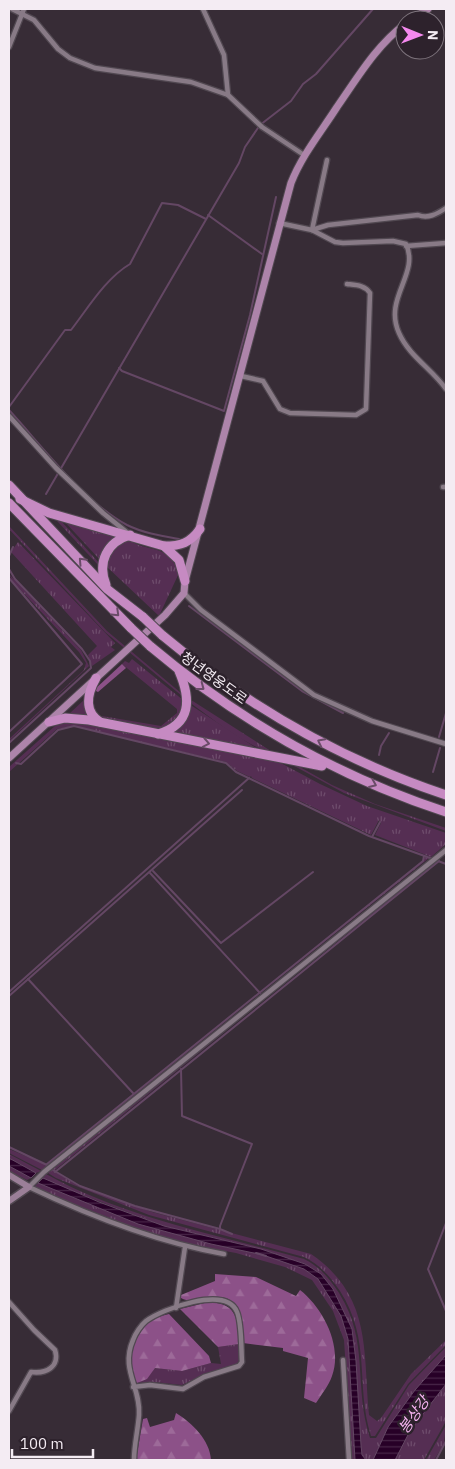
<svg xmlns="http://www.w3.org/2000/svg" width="455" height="1469" viewBox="0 0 455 1469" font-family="'IBM Plex Sans','Noto Sans KR',sans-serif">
  <defs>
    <pattern id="grass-tufts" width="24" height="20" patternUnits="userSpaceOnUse" patternTransform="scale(1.25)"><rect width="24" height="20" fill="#552e53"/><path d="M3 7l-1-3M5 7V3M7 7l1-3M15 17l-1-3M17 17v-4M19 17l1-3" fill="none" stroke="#6e4c6c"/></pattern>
    <pattern id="forest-firs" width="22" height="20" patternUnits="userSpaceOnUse" patternTransform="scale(1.25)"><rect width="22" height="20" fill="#8c5188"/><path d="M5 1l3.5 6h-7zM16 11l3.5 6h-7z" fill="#9d6a99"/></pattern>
    <pattern id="water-rules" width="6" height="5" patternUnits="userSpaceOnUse" patternTransform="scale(1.25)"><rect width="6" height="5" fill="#270027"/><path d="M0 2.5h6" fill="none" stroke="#472547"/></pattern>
  </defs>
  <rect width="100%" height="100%" fill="#372c36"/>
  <g fill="url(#grass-tufts)">
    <polygon points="57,521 61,521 100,564 100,567"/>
    <polygon points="64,521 119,535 101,561"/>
    <polygon points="9,526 107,631 181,693 182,696 105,632 9,529"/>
    <path d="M128,539C147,554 167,541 179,573L159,616L106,566L112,548Z"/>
    <polygon points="18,542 115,643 111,647 115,650 92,666 88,655 97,646 11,552"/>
    <polygon points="9,574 81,650 89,666 9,741 9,739 84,670 86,663 79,652 13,582"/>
    <path d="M132,659L183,700C186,715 172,723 162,730L102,719V716L161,726L177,713V709L122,664L125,661L129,663Z"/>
    <path d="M188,698L274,753C250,749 210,717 189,702Z"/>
    <polygon points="85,699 90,716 68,715"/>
    <polygon points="189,704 262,752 169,733"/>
    <polygon points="66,722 88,724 279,762 320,784 367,806 446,833 446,844 431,857 375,835 381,823 379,820 371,835 252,778 251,776 250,777 237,771 226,762 74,726 57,729 9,772 9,767 55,726"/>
    <polygon points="287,762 291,762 332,785 375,804 446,828 446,831 344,793"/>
    <polygon points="425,857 429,858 263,991 423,861"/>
    <polygon points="435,861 438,862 436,864 284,983"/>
    <polygon points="281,986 55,1170 53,1169"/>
    <polygon points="261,993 42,1170 9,1153 9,1149 47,1165"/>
    <polygon points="9,1154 41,1171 36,1173 9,1158"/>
    <polygon points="9,1166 31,1178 27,1180 9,1171"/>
    <path d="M52,1170L80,1187L152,1212L311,1254C372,1296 363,1351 369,1415L377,1421L381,1418L411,1374L446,1340V1345L408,1384L375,1436H371C355,1384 372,1341 340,1291C330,1276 320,1265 304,1257L149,1215L56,1178L48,1173Z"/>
    <path d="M46,1174C125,1218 218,1235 304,1259C320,1267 329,1278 339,1293C370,1342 353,1386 370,1438H376L409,1385L446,1347V1355L415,1390L388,1427L373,1460H366L362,1455L361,1445L356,1361L352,1329L333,1289L321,1274L305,1264L261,1249L164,1226L57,1185L43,1178Z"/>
    <polygon points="38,1183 138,1224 211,1244 263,1255 304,1269 318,1279 341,1316 348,1339 355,1460 352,1460 344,1340 333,1311 312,1280 285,1267 236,1253 187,1244 140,1230 39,1190 34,1187"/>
    <polygon points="239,1344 240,1359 234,1367 206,1373 182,1385 155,1382 137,1383 147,1378 155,1368 182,1371 211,1363 221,1364 218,1347"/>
    <polygon points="446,1384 446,1421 424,1460 395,1460 410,1431"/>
    <polygon points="446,1425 444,1444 434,1460 426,1460"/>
  </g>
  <g fill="url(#forest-firs)">
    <polygon points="122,664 126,668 98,692 94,690"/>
    <path d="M215,1274L256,1277L296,1296L300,1290C323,1308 343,1346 332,1376C329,1385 321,1395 316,1403L304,1398L308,1358L283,1351V1348L243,1343L238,1307C220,1285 198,1308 181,1298V1295L215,1281Z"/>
    <path d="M209,1302C239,1304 237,1320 239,1344L218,1347L180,1309Z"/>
    <path d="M169,1314L209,1356L211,1363L182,1371L155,1368L147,1379L137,1383C124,1367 134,1336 147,1324C153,1318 161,1316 169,1314Z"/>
    <path d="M176,1413C192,1423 210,1440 211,1460H136L143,1419L147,1418L150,1427L174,1420Z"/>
  </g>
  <g fill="url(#water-rules)" stroke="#644764">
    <polygon points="9,1158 36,1173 31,1178 9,1166"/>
    <polygon points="43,1178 99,1202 164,1226 261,1249 305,1264 321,1274 333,1289 352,1329 356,1361 361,1445 362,1455 366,1460 355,1460 348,1339 341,1316 318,1279 304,1269 263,1255 211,1244 138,1224 38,1183"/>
    <polygon points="446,1355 446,1384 410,1431 395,1460 373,1460 388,1427 415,1390"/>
  </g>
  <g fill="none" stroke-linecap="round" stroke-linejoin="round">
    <g stroke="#644764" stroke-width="2">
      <polyline points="208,215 262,254"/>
      <polyline points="119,368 122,371 224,411 250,315 276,197"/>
      <path d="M9,407L65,330H71C88,308 106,278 130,264L162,203L178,205L206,219"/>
      <path d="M9,410C42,446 84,502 127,525C143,533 162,536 179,539"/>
      <polyline points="46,494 239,163 245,147 260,125 291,101 303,84 316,74 373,9"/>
      <polyline points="9,556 13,547"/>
      <polyline points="9,569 15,579 82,649 90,661 91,668 9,743"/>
      <polyline points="9,578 82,664 9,732"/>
      <polyline points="189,606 302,691 343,713"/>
      <polyline points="439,737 446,713"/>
      <polyline points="379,755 381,746 389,733"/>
      <polyline points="16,763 21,764 58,730 74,726 226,763 236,772 369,836 433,859"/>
      <polyline points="433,772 440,748"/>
      <polyline points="372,837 380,822"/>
      <polyline points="438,861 446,864"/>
      <polyline points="153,871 221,943 313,872"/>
      <polyline points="150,873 260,993"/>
      <polyline points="28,979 133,1093"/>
      <polyline points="9,992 249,778"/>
      <polyline points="9,996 242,790"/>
      <polyline points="181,1069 182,1116 252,1144 220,1226 220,1229 232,1234"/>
      <polyline points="9,1147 47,1165"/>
      <polyline points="47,1164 423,861 424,856"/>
      <polyline points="53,1170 80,1186 135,1206 220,1229"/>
      <polyline points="55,1172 439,861"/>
      <polyline points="446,1223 428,1269 446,1311"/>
      <polyline points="256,1253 266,1256"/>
      <polyline points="436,1460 446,1441"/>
    </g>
    <defs>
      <g id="street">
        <polyline points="12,9 34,20 58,49 70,58 95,68 191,82 228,95"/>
        <polyline points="203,9 224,55 228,95 262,127 304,155"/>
        <polyline points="9,47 24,9"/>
        <path d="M279,223L312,230L335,242L343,243L393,241L406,244C420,274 383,298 399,333C409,356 432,369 446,389"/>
        <path d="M312,230L328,225L418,215C428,219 437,214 446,208"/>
        <polyline points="312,230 327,160"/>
        <polyline points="406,246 446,243"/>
        <path d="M241,376L263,381L280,409L290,413L356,415L366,409L370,293C365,285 356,285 347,284"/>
        <polyline points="9,416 56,468 103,513 129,534"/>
        <polyline points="443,487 446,487"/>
        <polyline points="184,593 201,610 314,695 372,721 446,744"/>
        <path d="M224,1254C156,1242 92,1217 29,1187L44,1172L446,850"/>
        <path d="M9,1302L34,1330L55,1350C60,1367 46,1374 31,1372L9,1411"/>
        <polyline points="176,1308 185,1247"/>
        <polyline points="343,1360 349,1460"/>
        <path d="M133,1387L150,1385L183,1389L204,1377L239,1366L242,1362C241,1349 242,1324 237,1312C226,1285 162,1309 146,1321C141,1325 135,1334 133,1340C120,1370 141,1387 139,1415C138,1430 134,1445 134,1460"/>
      </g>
      <polyline id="secondary" points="9,1175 29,1187 9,1201"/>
      <g id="primary">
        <polyline points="411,20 428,9"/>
        <path d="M9,758L165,615L184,593L185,581L291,183C302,155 321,132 337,107C358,77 376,46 405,24"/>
      </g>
      <g id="highway">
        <polyline points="9,485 107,589 143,617"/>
        <path d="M20,499L49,513L164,546C181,546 190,543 200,529"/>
        <polyline points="9,503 131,628"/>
        <polyline points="164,546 179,560 185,581"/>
        <path d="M106,585C97,562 107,542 130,535"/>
        <path d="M162,635C247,706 341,760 446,795"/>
        <path d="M150,646C238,720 336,776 446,812"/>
        <path d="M96,678C88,692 83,711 100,722"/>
        <polyline points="49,722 65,718 89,720 322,766"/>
        <path d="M158,734C192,724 191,699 179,671"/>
      </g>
    </defs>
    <use href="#street" stroke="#514851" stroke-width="7"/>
    <use href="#secondary" stroke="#514851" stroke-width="9"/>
    <use href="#primary" stroke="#514851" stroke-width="9"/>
    <use href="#highway" stroke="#514851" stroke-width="11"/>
    <use href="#street" stroke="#887a86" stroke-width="4.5"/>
    <use href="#secondary" stroke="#9b7f98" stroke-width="6"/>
    <use href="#primary" stroke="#ad84aa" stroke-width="7"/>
    <use href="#highway" stroke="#c68ac2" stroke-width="9"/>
    <defs>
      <g id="highway-bridge">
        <polyline points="143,617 162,635"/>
        <polyline points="131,628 150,646"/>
      </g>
    </defs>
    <use href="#highway-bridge" stroke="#514851" stroke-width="11" stroke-linecap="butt"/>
    <use href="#highway-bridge" stroke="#c68ac2" stroke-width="9"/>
  </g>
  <defs><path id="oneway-chevron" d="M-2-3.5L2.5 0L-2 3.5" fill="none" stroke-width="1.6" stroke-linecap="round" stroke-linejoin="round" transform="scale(1.25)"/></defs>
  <g stroke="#6a4c68">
    <use href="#oneway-chevron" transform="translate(82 561) rotate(-133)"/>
    <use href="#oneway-chevron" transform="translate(116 613) rotate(44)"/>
    <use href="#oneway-chevron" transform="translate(201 687) rotate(37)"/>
    <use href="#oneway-chevron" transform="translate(321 742) rotate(-153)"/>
    <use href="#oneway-chevron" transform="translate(206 743) rotate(11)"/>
    <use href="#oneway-chevron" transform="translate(373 784) rotate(23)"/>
  </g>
  <g text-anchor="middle" stroke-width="5" stroke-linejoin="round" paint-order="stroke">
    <g font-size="14" fill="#f4ecf3" stroke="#2d222c">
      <text transform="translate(214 678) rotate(36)" y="5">청년영웅도로</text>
    </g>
    <g font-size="15" font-style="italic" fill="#f6b3f1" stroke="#2d222c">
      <text transform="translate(414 1415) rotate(-55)" y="5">봉상강</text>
    </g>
  </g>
  <rect width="455" height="1469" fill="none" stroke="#f4ecf3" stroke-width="20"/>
  <g transform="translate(420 35) rotate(91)"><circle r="24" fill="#2d222c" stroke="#7d737c"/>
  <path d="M0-4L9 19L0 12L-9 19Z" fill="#f589ef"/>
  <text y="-8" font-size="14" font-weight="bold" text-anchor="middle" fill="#f4ecf3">N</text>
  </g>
  <path d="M12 1449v8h81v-8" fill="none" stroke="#f4ecf3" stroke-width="2.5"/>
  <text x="20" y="1449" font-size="15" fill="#f4ecf3" stroke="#2d222c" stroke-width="4" paint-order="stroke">100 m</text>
</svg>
